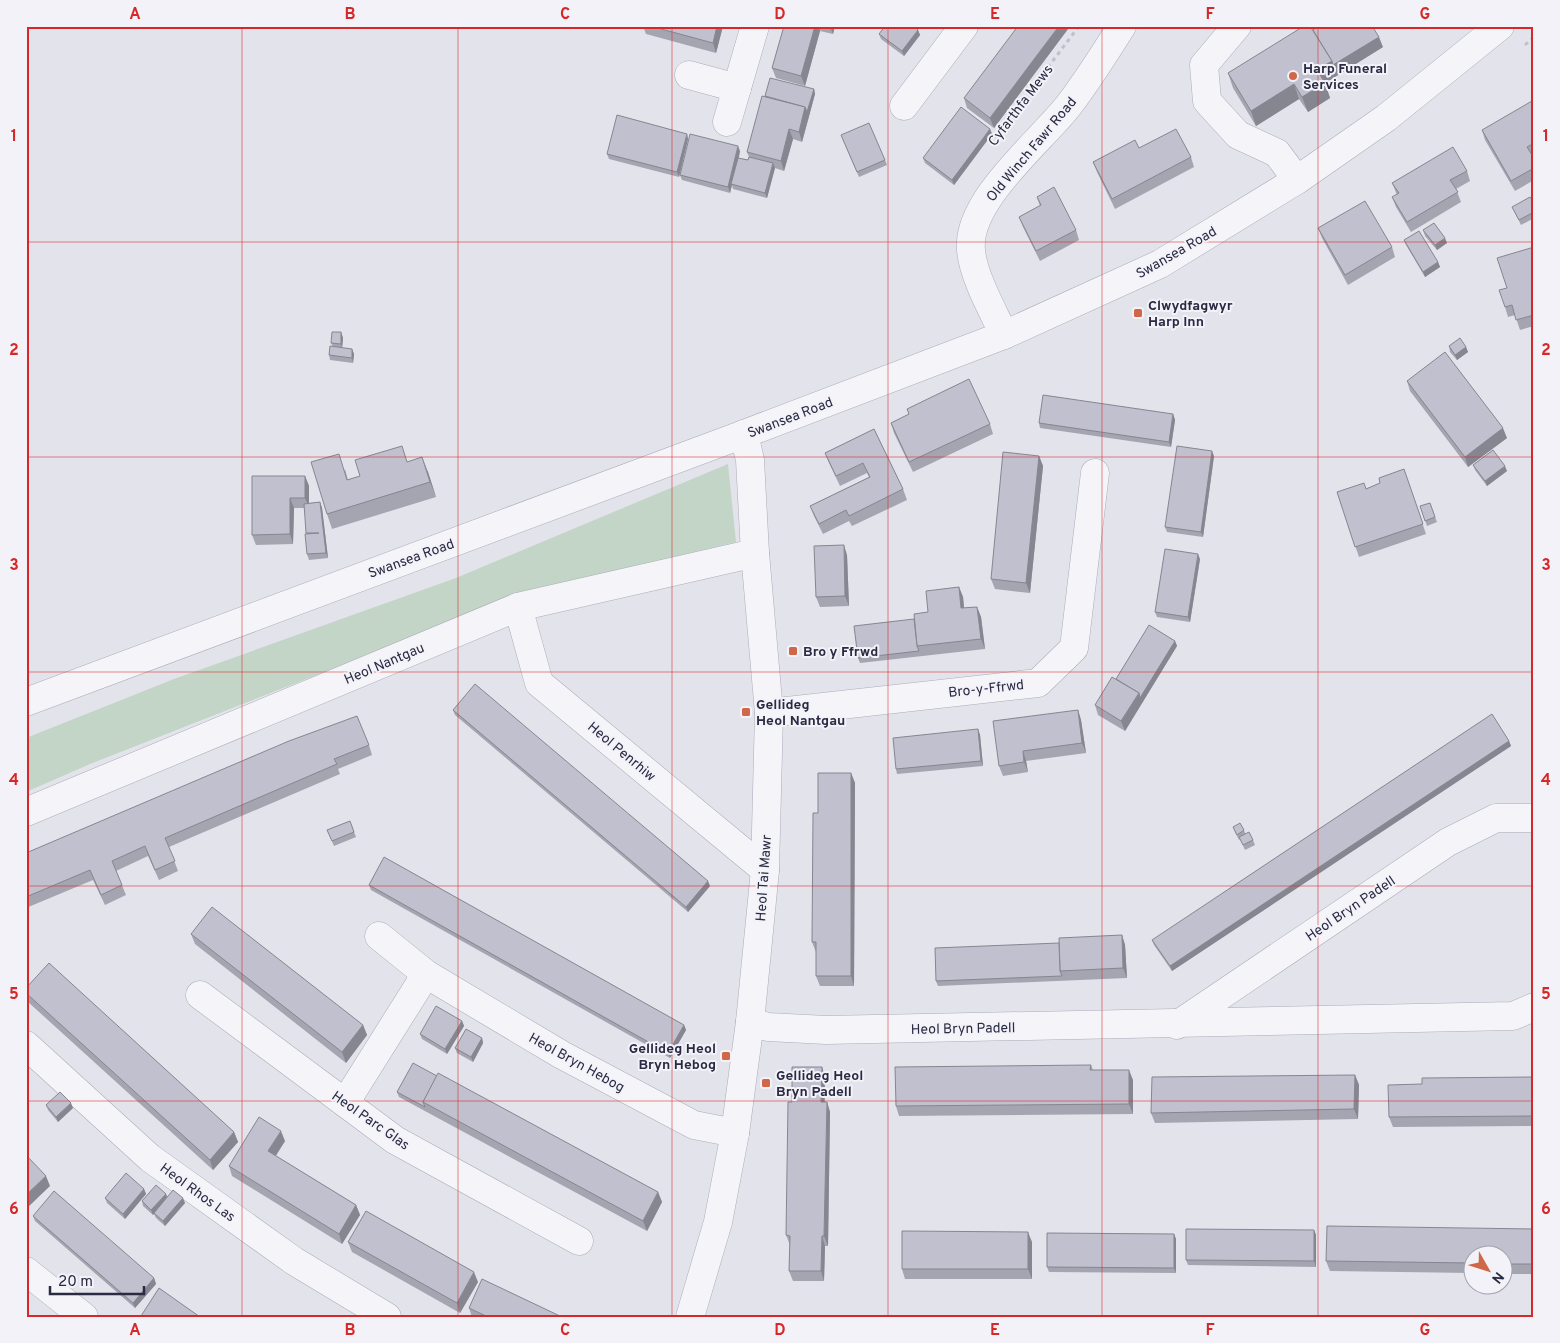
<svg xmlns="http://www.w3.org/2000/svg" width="1560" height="1343" viewBox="0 0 1560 1343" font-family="Overpass,sans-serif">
  <rect width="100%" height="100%" fill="#e2e3eb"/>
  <polygon fill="#c3d5c6" points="728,464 736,542 530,591 90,764 26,792 26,738 174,679 456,578"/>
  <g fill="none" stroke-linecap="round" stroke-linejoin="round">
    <defs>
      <g id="minor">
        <polyline points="1237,26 1204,65 1207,101 1238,135 1277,153 1297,180"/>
        <polyline points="689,75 737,88"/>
        <polyline points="904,106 964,26"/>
        <polyline points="727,122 755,26"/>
        <path d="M1004,335C993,311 973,276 971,250C966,201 1040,142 1069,105C1088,80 1105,53 1122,26"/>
        <polyline points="518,607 539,683 765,870"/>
        <polyline points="26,702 744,434 1004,335 1160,264 1297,180 1386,118 1500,26"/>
        <polyline points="769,713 1038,683 1074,648 1095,473"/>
        <polyline points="26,812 518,607 755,553"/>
        <polyline points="379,936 426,974 562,1055 694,1125 735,1133"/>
        <polyline points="200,995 395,1140 579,1241"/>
        <polyline points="750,1022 768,1027 826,1030 1513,1016 1534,1007"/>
        <polyline points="1177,1025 1448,842 1496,818 1534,818"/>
        <polyline points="26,1045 150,1158 294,1261 387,1317"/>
        <polyline points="345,1103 426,974"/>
        <polyline points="26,1271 84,1317"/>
        <polyline points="690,1317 718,1222 735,1133 750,1022 765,870 769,713 755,553 750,460 744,434"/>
      </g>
    </defs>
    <use href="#minor" stroke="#abacb9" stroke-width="29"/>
    <g stroke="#c0c0ca" stroke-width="3" stroke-dasharray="4 4" stroke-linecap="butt">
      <polyline points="1408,26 1409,27"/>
      <polyline points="1525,45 1534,37"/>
      <polyline points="995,138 1079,26"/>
    </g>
    <use href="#minor" stroke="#f5f5f9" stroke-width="28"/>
  </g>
  <g fill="#a5a5b1">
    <polygon points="643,26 723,26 716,53 646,34"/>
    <polygon points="784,26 835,26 833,34 820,31 805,86 776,78 772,68"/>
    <polygon points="1068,29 994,128 967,108 964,98"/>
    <polygon points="918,30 920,35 904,56 881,39 879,34"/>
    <polygon points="1313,30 1383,47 1325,83 1330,98 1308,112 1299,99 1256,126 1233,88 1228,73"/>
    <polygon points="814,89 815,94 802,142 793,139 784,171 775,168 767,198 733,189 732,185 730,193 682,180 680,175 740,151 739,158 748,160 749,157 747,152 765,96"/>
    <polygon points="1534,104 1534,155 1533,156 1534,158 1534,180 1515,191 1485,140 1482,130"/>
    <polygon points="990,129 992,134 954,185 925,163 923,158"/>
    <polygon points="687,134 688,139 679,177 609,159 607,154"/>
    <polygon points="843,140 885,160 887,165 859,177"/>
    <polygon points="1139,148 1191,157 1194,167 1115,209 1097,172 1093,162"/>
    <polygon points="1467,171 1470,181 1456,189 1461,202 1411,232 1396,207 1392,197 1397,195 1392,183"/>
    <polygon points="1037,197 1076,230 1079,240 1040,261 1023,227 1019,217 1040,206"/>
    <polygon points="1534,203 1534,218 1521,225 1512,207"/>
    <polygon points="1318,228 1392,247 1395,257 1348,285 1322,238"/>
    <polygon points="1423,230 1447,243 1437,250 1425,236"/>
    <polygon points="1404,240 1438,262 1440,267 1425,277 1406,245"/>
    <polygon points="1534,247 1534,326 1520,330 1515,315 1508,317 1505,307 1507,288"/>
    <polygon points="341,332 343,338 342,348 352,349 354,354 353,363 330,360 329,355 333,347 331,343"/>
    <polygon points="1449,346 1466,347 1468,352 1457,360 1450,352"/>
    <polygon points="1407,381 1507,438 1468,467 1410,391"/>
    <polygon points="907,409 990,424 993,434 913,472 894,433 891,423 909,414"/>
    <polygon points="1173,414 1175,420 1171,447 1040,428 1039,423"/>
    <polygon points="874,429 903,489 907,500 852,526 849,521 823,534 814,516 810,506 869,477 867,473 840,486 829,463 825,453"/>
    <polygon points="1039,456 1043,466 1030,593 995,589 991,579"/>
    <polygon points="1214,456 1203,537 1167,532 1165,527"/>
    <polygon points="408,462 428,472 436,497 332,529 327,514 345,469 348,480"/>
    <polygon points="1473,465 1507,471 1487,486 1475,470"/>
    <polygon points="1404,469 1426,534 1359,557 1337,492 1366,489 1380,483"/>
    <polygon points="305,476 309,486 309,503 320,502 322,508 328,558 309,560 307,554 307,534 305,508 294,508 293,544 256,545 252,535"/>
    <polygon points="1430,503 1437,522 1427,526 1420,506"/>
    <polygon points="847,555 849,606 820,607 816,597"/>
    <polygon points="1200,559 1190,622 1157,617 1155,612"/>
    <polygon points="959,587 963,597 964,608 977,607 981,617 985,649 860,663 858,658 914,619 928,612"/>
    <polygon points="1175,641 1177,646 1125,731 1098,715 1095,705 1116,679"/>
    <polygon points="453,710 710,886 688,912 455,715"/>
    <polygon points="1078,710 1081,720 1086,753 1026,761 1028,772 1003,776 999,766"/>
    <polygon points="978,729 980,735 983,766 897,774 896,769"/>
    <polygon points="1509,741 1511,746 1172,971 1154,945 1152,940"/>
    <polygon points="369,745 372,755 338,769 340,774 169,847 178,871 159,880 148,856 116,871 126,895 105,905 93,880 26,908 26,853"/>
    <polygon points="851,773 855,783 854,986 820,986 816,976 816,952 812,942 818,813"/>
    <polygon points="350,821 356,837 334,846 327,830"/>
    <polygon points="1233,827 1244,830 1245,833 1253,840 1255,845 1245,850 1240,839 1239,840 1235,832"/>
    <polygon points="369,885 684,1025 686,1030 670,1058 371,890"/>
    <polygon points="191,934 363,1025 367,1035 346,1063 195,944"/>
    <polygon points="1122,935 1125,945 1127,978 938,986 936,981 1059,943"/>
    <polygon points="26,988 234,1132 238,1142 213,1170 27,1001 26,998"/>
    <polygon points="462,1021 464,1026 447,1054 422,1039 420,1034"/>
    <polygon points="482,1038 483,1043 473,1062 457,1053 455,1048"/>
    <polygon points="1091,1065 1093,1070 1133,1080 1133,1114 899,1116 896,1106"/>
    <polygon points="822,1067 825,1077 825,1102 827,1102 830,1112 828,1246 825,1246 824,1281 793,1281 789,1271 790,1245 786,1235 792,1102"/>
    <polygon points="1355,1075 1359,1085 1358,1119 1155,1123 1151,1113"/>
    <polygon points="1534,1077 1534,1126 1393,1127 1389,1117 1422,1084"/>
    <polygon points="397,1092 658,1192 662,1202 647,1231 399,1097"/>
    <polygon points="46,1105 73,1108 58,1122 48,1110"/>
    <polygon points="285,1141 276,1156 356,1205 360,1215 342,1244 232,1176 229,1166"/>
    <polygon points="144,1189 146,1194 125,1219 107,1203 105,1198"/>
    <polygon points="166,1194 167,1197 185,1203 165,1226 156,1218 154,1214 153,1215 143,1206 142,1201"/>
    <polygon points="33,1216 154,1278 156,1284 135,1308 35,1221"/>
    <polygon points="1534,1229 1534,1274 1502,1274 1502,1256 1472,1256 1472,1273 1330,1271 1326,1261"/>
    <polygon points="1314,1230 1316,1235 1316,1267 1188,1265 1186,1260"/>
    <polygon points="1174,1234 1176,1239 1176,1273 1049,1272 1047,1267"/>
    <polygon points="348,1242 478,1282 460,1313 352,1252"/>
    <polygon points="1032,1242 1032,1279 905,1279 902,1269"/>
    <polygon points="469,1308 562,1317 472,1317"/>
  </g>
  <g fill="#868690">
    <polygon points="717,26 723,26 716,53 713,43"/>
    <polygon points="815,26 818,26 820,31 805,86 801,76"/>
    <polygon points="832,26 835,26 833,34 831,29"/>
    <polygon points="1059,26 1067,26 1068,29 994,128 990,118"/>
    <polygon points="918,30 920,35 904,56 902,51"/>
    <polygon points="1379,37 1383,47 1322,85 1317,70 1332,61"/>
    <polygon points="1325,83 1330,98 1308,112 1302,97"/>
    <polygon points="1294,84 1299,99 1256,126 1251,111"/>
    <polygon points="814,89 815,94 802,142 799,132 805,107"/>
    <polygon points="789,129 793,139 784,171 781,161"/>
    <polygon points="990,129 992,134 954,185 952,180"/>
    <polygon points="687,134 688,139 679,177 677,172"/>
    <polygon points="738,146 740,151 730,193 728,187"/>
    <polygon points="773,163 775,168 767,198 765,193"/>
    <polygon points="1445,238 1447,243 1437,250 1435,245"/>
    <polygon points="1438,262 1440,267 1425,277 1423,272"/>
    <polygon points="341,332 343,338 342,349 341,344"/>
    <polygon points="1466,347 1468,352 1457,360 1455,355"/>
    <polygon points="352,349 354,354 353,363 352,358"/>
    <polygon points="1173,414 1175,420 1171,447 1169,442"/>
    <polygon points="1503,428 1507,438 1468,467 1465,457"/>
    <polygon points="1212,451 1214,456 1203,537 1201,532"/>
    <polygon points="1039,456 1043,466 1030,593 1026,583"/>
    <polygon points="422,457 428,472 436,497 430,482"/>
    <polygon points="1505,466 1507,471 1487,486 1485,481"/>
    <polygon points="305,476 309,486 309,508 305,498"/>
    <polygon points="290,498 294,508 293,544 290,534"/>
    <polygon points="320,502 322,508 328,558 326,553"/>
    <polygon points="844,545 847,555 849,606 845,596"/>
    <polygon points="1198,554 1200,559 1190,622 1188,617"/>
    <polygon points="959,587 963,597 965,618 961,608"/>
    <polygon points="977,607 981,617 985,649 981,639"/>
    <polygon points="1175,641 1177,646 1125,731 1121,721 1139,693"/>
    <polygon points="1078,710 1081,720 1086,753 1082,743"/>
    <polygon points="978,729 980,735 983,766 981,761"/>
    <polygon points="1509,741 1511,746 1172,971 1170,966"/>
    <polygon points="1023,751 1026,761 1028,772 1024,762"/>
    <polygon points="851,773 855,783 854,986 851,976"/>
    <polygon points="708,881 710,886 688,912 686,907"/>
    <polygon points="1122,935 1125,945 1127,978 1123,968"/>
    <polygon points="462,1021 464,1026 447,1054 445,1049"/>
    <polygon points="363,1025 367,1035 346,1063 342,1052"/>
    <polygon points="684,1025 686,1030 670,1058 668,1053"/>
    <polygon points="482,1038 483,1043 473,1062 471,1057"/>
    <polygon points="822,1067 825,1077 824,1112 821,1102"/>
    <polygon points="1129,1070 1133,1080 1133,1114 1129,1104"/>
    <polygon points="1355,1075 1359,1085 1358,1119 1354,1109"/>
    <polygon points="827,1102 830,1112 828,1246 824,1236"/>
    <polygon points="71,1103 73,1108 58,1122 56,1117"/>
    <polygon points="281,1131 285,1141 272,1161 268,1151"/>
    <polygon points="234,1132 238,1142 213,1170 210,1160"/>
    <polygon points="46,1176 50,1186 26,1209 26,1195"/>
    <polygon points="144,1189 146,1194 125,1219 123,1214"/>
    <polygon points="658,1192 662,1202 647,1231 643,1221"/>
    <polygon points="166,1194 168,1199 153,1215 151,1210"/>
    <polygon points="183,1198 185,1203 165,1226 163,1221"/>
    <polygon points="356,1205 360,1215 342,1244 339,1234"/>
    <polygon points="1314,1230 1316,1235 1316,1267 1314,1261"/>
    <polygon points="1028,1232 1032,1242 1032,1279 1028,1269"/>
    <polygon points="1174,1234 1176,1239 1176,1273 1174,1268"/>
    <polygon points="822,1236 825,1246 824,1281 821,1271"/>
    <polygon points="474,1272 478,1282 460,1313 457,1303"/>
    <polygon points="154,1278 156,1284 135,1308 133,1303"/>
  </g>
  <g fill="#c0c0ce" stroke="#868690">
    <polygon points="650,26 717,26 713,43"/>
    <polygon points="784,26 815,26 801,76 772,68"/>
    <polygon points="820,26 832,26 831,29"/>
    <polygon points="885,26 914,26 918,30 902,51 879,34"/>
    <polygon points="1018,26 1059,26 990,118 964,98"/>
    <polygon points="1304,26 1310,26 1332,61 1317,70 1325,83 1302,97 1294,84 1251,111 1228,73"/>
    <polygon points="1319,26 1372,26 1379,37 1333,65 1332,61 1313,30"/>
    <polygon points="770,78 814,89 807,112 805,107 765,96"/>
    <polygon points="762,96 805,107 799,132 789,129 781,161 747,152"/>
    <polygon points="1532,101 1534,104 1534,143 1527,147 1534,158 1534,168 1511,181 1482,130"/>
    <polygon points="961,107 990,129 952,180 923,158"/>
    <polygon points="617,115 687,134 677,172 607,154"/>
    <polygon points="869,123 885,160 857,172 841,135"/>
    <polygon points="1176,129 1191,157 1112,199 1093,162 1135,140 1139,148"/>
    <polygon points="690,134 738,146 728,187 680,175"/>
    <polygon points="1453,147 1467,171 1450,180 1458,192 1407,222 1392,197 1399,193 1392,183"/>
    <polygon points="749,157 773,163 765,193 731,184 738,158 748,160"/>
    <polygon points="1054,187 1076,230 1036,251 1019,217 1041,205 1037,197"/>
    <polygon points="1530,197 1534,203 1534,212 1519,220 1512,207"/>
    <polygon points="1365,201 1392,247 1345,275 1318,228"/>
    <polygon points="1434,223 1445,238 1435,245 1423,230"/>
    <polygon points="1419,231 1438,262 1423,272 1404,240"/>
    <polygon points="1534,247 1534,315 1516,320 1512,305 1505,307 1499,290 1507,288 1497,258"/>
    <polygon points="332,332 341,332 341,344 331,343"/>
    <polygon points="1460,338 1466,347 1455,355 1449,346"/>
    <polygon points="330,346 352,349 352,358 329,355"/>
    <polygon points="1445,352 1503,428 1465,457 1407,381"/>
    <polygon points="969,379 990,424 909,462 891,423 909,414 907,409"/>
    <polygon points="1043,395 1173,414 1169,442 1039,423"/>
    <polygon points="874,429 903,489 849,516 846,510 819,524 810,506 870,477 863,463 836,476 825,453"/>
    <polygon points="402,446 407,462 422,457 430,482 327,514 311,462 339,454 347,480 360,476 355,460"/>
    <polygon points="1177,446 1212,451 1201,532 1165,527"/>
    <polygon points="1493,450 1505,466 1485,481 1473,465"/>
    <polygon points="1003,452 1039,456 1026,583 991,579"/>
    <polygon points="1404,469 1423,524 1355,547 1337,492 1364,483 1366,489 1380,483 1379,478"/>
    <polygon points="252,476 305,476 305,498 290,498 290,534 252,535"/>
    <polygon points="320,502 326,553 307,554 305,534 319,533 306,533 304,504"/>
    <polygon points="1430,503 1435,517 1425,521 1420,506"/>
    <polygon points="844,545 845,596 816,597 814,546"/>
    <polygon points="1165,549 1198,554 1188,617 1155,612"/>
    <polygon points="959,587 961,608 977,607 981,639 917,646 914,614 928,612 926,591"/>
    <polygon points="914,619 917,646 919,651 858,658 854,626"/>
    <polygon points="1149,625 1175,641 1140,698 1139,693 1116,679"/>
    <polygon points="1112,677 1139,693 1121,721 1095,705"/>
    <polygon points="475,684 708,881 686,907 453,710"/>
    <polygon points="1078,710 1082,743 1023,751 1024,762 999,766 993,721"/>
    <polygon points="1492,714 1509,741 1170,966 1152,940"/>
    <polygon points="357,716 369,745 334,759 337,764 165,838 175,861 155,870 145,846 112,861 122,885 101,895 90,870 26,897 26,853 289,741"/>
    <polygon points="978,729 981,761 896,769 893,738"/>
    <polygon points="818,773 851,773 851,976 816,976 816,942 812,942 813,813 818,813"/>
    <polygon points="350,821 354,832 332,841 327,830"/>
    <polygon points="1240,823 1244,830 1237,835 1233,827"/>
    <polygon points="1249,832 1253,840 1243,845 1239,837"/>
    <polygon points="384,857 684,1025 668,1053 369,885"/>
    <polygon points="212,907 363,1025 342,1052 191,934"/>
    <polygon points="1122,935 1123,968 1060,971 1059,938"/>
    <polygon points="1059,943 1060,971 1062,976 936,981 935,948"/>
    <polygon points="49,963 234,1132 210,1160 26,993 26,988"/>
    <polygon points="436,1006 462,1021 445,1049 420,1034"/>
    <polygon points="466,1029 482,1038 471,1057 455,1048"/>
    <polygon points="413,1063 437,1076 423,1102 425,1107 397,1092"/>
    <polygon points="1091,1065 1090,1070 1129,1070 1129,1104 896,1106 895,1067"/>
    <polygon points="792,1067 822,1067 821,1102 827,1102 824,1236 822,1236 821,1271 789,1271 790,1236 786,1235 788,1102 792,1102"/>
    <polygon points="438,1073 658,1192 643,1221 423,1102"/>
    <polygon points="1355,1075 1354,1109 1151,1113 1152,1077"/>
    <polygon points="1534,1077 1534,1116 1389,1117 1388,1085 1422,1084 1422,1078"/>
    <polygon points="60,1092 71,1103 56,1117 46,1105"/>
    <polygon points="259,1117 281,1131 268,1151 356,1205 339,1234 229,1166"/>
    <polygon points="26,1155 46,1176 26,1195"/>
    <polygon points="126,1173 144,1189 123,1214 105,1198"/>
    <polygon points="156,1185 166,1194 151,1210 142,1201"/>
    <polygon points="173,1190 183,1198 163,1221 154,1213"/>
    <polygon points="54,1191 154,1278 133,1303 33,1216"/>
    <polygon points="366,1211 474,1272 457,1303 348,1242"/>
    <polygon points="1327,1226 1534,1229 1534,1264 1502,1264 1502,1256 1472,1256 1472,1263 1326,1261"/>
    <polygon points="1186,1229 1314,1230 1314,1261 1186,1260"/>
    <polygon points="902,1231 1028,1232 1028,1269 902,1269"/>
    <polygon points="1047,1233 1174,1234 1174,1268 1047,1267"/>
    <polygon points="482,1279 562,1317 488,1317 469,1308"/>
    <polygon points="159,1288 200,1317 142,1317 141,1316"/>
  </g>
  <path fill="none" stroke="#d62828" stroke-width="1" stroke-opacity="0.55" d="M242,26V1317M458,26V1317M672,26V1317M888,26V1317M1102,26V1317M1318,26V1317M26,242H1534M26,457H1534M26,672H1534M26,886H1534M26,1101H1534"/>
  <g fill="#cf6748" stroke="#f2f2f8" stroke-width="2">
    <circle cx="1293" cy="76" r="5"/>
    <rect x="1133" y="308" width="10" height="10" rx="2.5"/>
    <rect x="788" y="646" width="10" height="10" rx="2.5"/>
    <rect x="741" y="707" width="10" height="10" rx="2.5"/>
    <rect x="721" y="1051" width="10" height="10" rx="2.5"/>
    <rect x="761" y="1078" width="10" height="10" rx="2.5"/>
  </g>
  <g text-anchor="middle" stroke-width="4" stroke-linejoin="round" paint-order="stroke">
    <g font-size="14" font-weight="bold" fill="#2a2a43" stroke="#f2f2f8" text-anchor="start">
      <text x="1303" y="73">Harp Funeral<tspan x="1303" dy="16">Services</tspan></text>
      <text x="1148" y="310">Clwydfagwyr<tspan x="1148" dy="16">Harp Inn</tspan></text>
      <text x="803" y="656">Bro y Ffrwd</text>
      <text x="756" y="709">Gellideg<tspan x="756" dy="16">Heol Nantgau</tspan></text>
      <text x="716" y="1053" text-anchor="end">Gellideg Heol<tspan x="716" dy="16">Bryn Hebog</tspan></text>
      <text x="776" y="1080">Gellideg Heol<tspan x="776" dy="16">Bryn Padell</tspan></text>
    </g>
    <g font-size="14" fill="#2a2a43" stroke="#f2f2f8">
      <text transform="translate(1020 105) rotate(-53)" y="5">Cyfarthfa Mews</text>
      <text transform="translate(1031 149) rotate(-50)" y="5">Old Winch Fawr Road</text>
      <text transform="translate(1176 252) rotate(-30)" y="5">Swansea Road</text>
      <text transform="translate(790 417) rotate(-21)" y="5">Swansea Road</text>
      <text transform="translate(411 558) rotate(-20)" y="5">Swansea Road</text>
      <text transform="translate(384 663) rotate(-23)" y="5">Heol Nantgau</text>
      <text transform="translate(986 688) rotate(-6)" y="5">Bro-y-Ffrwd</text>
      <text transform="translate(622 751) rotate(40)" y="5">Heol Penrhiw</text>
      <text transform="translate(763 878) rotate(-86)" y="5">Heol Tai Mawr</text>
      <text transform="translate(1350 908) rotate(-34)" y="5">Heol Bryn Padell</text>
      <text transform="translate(963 1028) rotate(-1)" y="5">Heol Bryn Padell</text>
      <text transform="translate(577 1062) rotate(29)" y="5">Heol Bryn Hebog</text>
      <text transform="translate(371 1120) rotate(35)" y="5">Heol Parc Glas</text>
      <text transform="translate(198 1192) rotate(36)" y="5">Heol Rhos Las</text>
    </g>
  </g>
  <rect width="1560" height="1343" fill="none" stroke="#f2f2f8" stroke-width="55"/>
  <g transform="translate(1488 1270) rotate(129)"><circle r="24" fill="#f2f2f8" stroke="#a2a2b0"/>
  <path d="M0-4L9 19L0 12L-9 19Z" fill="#cf6748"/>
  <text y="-8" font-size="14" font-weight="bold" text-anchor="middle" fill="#2a2a43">N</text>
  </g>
  <path d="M50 1286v8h94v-8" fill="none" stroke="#2a2a43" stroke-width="2.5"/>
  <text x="58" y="1286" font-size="15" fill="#2a2a43" stroke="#f2f2f8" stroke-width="4" paint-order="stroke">20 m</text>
  <rect x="28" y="28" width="1504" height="1288" fill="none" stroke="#d62828" stroke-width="2"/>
  <g font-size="16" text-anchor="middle" font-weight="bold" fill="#d62828">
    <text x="135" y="19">A</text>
    <text x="350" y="19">B</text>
    <text x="565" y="19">C</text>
    <text x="780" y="19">D</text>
    <text x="995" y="19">E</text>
    <text x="1210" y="19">F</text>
    <text x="1425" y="19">G</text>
    <text x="14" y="141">1</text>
    <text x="1546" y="141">1</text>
    <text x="14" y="355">2</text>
    <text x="1546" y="355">2</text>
    <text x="14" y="570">3</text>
    <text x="1546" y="570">3</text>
    <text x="14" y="785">4</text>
    <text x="1546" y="785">4</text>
    <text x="14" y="999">5</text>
    <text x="1546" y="999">5</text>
    <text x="14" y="1214">6</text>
    <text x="1546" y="1214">6</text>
    <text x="135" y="1335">A</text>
    <text x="350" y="1335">B</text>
    <text x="565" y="1335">C</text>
    <text x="780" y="1335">D</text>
    <text x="995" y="1335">E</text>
    <text x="1210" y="1335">F</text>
    <text x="1425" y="1335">G</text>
  </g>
</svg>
